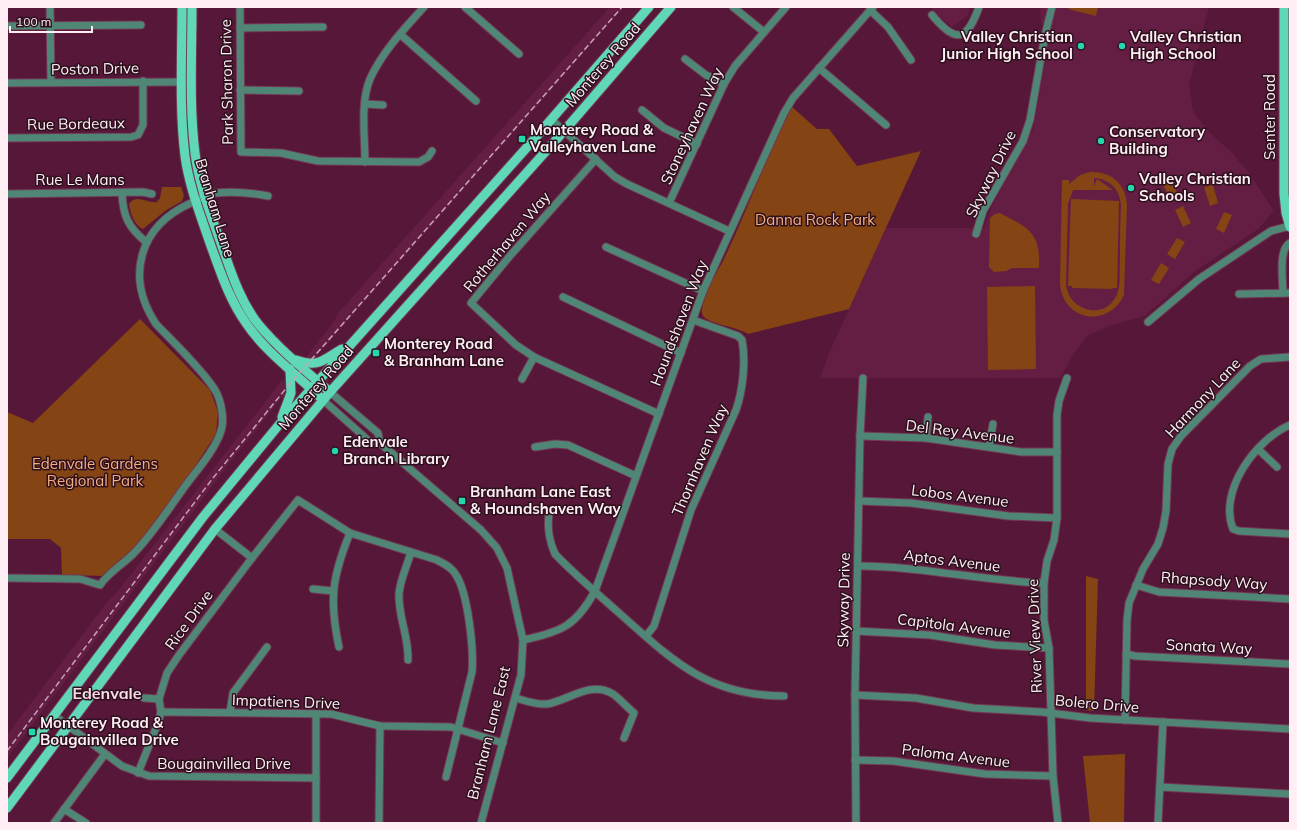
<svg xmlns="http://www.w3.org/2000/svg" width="1297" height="830" viewBox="0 0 1297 830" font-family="Mulish,sans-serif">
  <rect width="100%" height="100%" fill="#571738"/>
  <g fill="#651e43">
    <polygon points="610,7 624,7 316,357 311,361 306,357 333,323 339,312"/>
    <polygon points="931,7 970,7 968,15 952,27 937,15"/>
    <polygon points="1040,7 1209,7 1189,85 1193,111 1207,130 1232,153 1248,172 1274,211 1258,229 1194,272 1145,316 1111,325 1087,336 1073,355 1060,378 820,378 830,351 886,228 984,228 992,206 1033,129 1052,26 1041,23"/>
    <polygon points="283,379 287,384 285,387 287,389 287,395 282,397 228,465 7,758 7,735 107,602 118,591"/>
  </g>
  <g fill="#844413" fill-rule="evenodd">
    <polygon points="1069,7 1098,7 1096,16 1068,9"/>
    <path d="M792,107L817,129H829L857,166L921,151L849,309L748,334C738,327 709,324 703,316C697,308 717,271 722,263C747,212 765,158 792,107Z"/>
    <path d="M1090,172C1111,171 1126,184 1127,205L1124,295C1108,329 1062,321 1060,283L1062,180H1069V184L1080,175ZM1094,178C1110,179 1120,190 1121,205C1120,225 1120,244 1120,263C1119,273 1121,285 1117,294C1106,322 1067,311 1066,283L1068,204L1073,190H1113L1097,179L1094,186Z"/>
    <polygon points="1170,179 1179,196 1171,200 1162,183"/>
    <polygon points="1213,185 1218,203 1210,206 1204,187"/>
    <path d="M162,187H181L184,195L182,201L165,211L143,229C135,226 130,213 129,204C137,193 147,204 157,202L160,198Z"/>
    <polygon points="1071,199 1119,201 1117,288 1113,288 1112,289 1072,288 1072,286 1068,286"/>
    <polygon points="1183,206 1191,223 1183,227 1175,210"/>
    <polygon points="1224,212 1232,215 1224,233 1216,229"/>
    <path d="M1000,213C1028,228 1041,232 1039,268H1012L1006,271L994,272L989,267L990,218L995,214Z"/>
    <polygon points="1177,238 1185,242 1175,259 1167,254"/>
    <polygon points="1161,263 1169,268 1159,284 1151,280"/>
    <polygon points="1035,286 1036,369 988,370 987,287"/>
    <polygon points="140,319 210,390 218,412 216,434 168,508 138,546 105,576 62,575 61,548 50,539 7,539 7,412 33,423"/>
    <polygon points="1086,576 1098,579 1094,711 1086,710"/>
    <polygon points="1125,754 1124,823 1090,823 1083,756"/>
  </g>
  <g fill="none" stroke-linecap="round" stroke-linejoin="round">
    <defs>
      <g id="minor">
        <polyline points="50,7 51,82"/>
        <polyline points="240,7 241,152 281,153 318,161 419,162 428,157 432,151"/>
        <polyline points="465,7 519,54"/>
        <polyline points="733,7 764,32"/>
        <polyline points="870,10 888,27 911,60"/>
        <path d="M932,15C956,44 967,41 979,7"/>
        <polyline points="7,26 141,25"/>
        <polyline points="240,28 323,27"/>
        <polyline points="401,35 476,101"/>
        <polyline points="685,59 706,75 724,84"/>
        <polyline points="819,68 886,125"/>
        <polyline points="7,83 182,82"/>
        <polyline points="240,90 299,91"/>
        <polyline points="365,104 383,105"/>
        <polyline points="642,110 664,128 697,144"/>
        <polyline points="552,120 615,177 627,184 729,231"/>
        <polyline points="7,138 131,137 138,135 143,125 143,81"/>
        <polyline points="596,159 509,257 471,303 516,345 534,357 659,414"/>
        <path d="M365,162C365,136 360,103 370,79C382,52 405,28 424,7"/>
        <path d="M122,193C123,216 128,227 146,242"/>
        <polyline points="7,194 143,192 152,194"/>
        <polyline points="669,203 724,84 735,66 786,7"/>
        <polyline points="976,234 983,211 1023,141 1030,120 1045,35 1052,7"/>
        <polyline points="606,247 703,291"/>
        <path d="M1283,293C1283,281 1278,249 1290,243"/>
        <polyline points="1239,294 1290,293"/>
        <polyline points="563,297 681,353"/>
        <polyline points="1148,322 1199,279 1271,231 1290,226"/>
        <polyline points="522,379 534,357"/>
        <polyline points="330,392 378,433 380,443"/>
        <polyline points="323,400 369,441 380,443 481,530 497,548 507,568 523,640 521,675 481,823"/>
        <path d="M1290,425C1256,439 1218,491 1233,529L1239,531L1290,534"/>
        <polyline points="860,436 926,438 1021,452 1057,452"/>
        <polyline points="926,438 928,417"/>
        <polyline points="535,447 555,444 568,445 636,476"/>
        <polyline points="989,447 993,424"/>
        <polyline points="1259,450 1277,467"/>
        <polyline points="859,501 911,503 1008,516 1057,518"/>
        <path d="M549,514C547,529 549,540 555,554C575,575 597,593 618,612C672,660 707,696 784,696"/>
        <polyline points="215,529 252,558"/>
        <path d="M858,566C921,566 981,581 1044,583"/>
        <path d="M7,578L80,579L100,585C108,573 122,565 133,554C152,535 167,511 183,489C196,471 214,452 221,431C225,419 221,400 215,390C201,368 174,343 156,324C125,277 139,226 191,203C199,200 208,194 216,193C233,191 252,193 268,196"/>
        <polyline points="1136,585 1159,592 1290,599"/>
        <polyline points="313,589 333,591"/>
        <polyline points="856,631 930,635 995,645 1049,648"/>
        <path d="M646,636L654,626L691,510L736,410C743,390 746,360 742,340L738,336L693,320"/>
        <path d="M523,640C561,632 576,626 595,591L703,291L784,113L793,98L873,7"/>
        <path d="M339,647C329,600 332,577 350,533"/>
        <polyline points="1126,654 1135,656 1290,664"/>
        <path d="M408,660C409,637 398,616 399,594C400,580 407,566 411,552"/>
        <polyline points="855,695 916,698 973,708 1042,712 1090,718 1290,729"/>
        <polyline points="144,698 159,699"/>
        <path d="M516,698C526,701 536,705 547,704C568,701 590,680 613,694C620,699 627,707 634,713L624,738"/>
        <polyline points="161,712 331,714 380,726 451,727 503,743"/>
        <polyline points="230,712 233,693 267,647"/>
        <polyline points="55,716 122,766 149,776 316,778"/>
        <polyline points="1125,720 1127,620 1129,603 1143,569 1158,544 1163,528 1166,511 1168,464 1172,449 1181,436 1250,366 1261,359 1290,357"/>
        <polyline points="855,760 893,761 985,774 1053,776"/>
        <path d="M138,773L158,723L161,712L159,699L167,673L179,655L252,558L298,500L350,533L437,560C444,564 452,567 456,575C468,593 474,650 472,672L446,777"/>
        <polyline points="1160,787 1290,794"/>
        <polyline points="64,809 86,823"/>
        <polyline points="54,823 105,754"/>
        <polyline points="316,823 316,714"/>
        <polyline points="379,823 380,726"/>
        <polyline points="856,823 855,695 860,436 863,378"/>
        <polyline points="1058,823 1053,776 1049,648 1044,620 1044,583 1047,561 1054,540 1057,518 1057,415 1059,401 1067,378"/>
        <polyline points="1158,823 1163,722"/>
      </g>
      <g id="major">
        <path d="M182,7C182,56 179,107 185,156C189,186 201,217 211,246C221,273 229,299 246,323C266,353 298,375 323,400"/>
        <path d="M192,7C192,55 189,105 195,153C199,187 213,220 224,252C233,278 242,304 259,325C280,350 306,371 330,392"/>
        <polyline points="1284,7 1284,194 1286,213 1290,227"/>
        <path d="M296,360C319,368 323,360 342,349"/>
        <polyline points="282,417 291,393 290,369"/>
        <polyline points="7,778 203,517 278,426 529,145 649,7"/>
        <polyline points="7,808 215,529 330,392 564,131 671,7"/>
      </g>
    </defs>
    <use href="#minor" stroke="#723956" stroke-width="9"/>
    <use href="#major" stroke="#723956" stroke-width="11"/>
    <use href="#minor" stroke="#508675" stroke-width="7"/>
    <use href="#major" stroke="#60d8b7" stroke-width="9"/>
    <polyline stroke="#c6a4b4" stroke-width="1.5" stroke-dasharray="6 3" stroke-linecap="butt" points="7,751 213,478 288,386 622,7"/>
  </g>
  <g fill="#25d5ae" stroke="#2c101d" stroke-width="1.5">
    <circle cx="1081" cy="46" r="4"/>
    <circle cx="1122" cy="46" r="4"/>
    <rect x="518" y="135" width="8" height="8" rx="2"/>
    <circle cx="1101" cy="141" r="4"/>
    <circle cx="1131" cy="188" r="4"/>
    <rect x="372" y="349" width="8" height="8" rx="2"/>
    <circle cx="335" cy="451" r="4"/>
    <rect x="458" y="497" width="8" height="8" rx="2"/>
    <rect x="28" y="728" width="8" height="8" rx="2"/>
  </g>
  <g text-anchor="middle" stroke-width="3" stroke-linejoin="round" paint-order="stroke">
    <g font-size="15" font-weight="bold" fill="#ffeef4" stroke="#2c101d" text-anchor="start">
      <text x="1073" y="42" text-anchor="end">Valley Christian<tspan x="1073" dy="17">Junior High School</tspan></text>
      <text x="1130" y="42">Valley Christian<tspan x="1130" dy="17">High School</tspan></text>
      <text x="530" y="135">Monterey Road &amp;<tspan x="530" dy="17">Valleyhaven Lane</tspan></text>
      <text x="1109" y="137">Conservatory<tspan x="1109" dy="17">Building</tspan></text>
      <text x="1139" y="184">Valley Christian<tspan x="1139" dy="17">Schools</tspan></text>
      <text x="384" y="349">Monterey Road<tspan x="384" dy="17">&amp; Branham Lane</tspan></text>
      <text x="343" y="447">Edenvale<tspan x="343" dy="17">Branch Library</tspan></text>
      <text x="470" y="497">Branham Lane East<tspan x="470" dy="17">&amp; Houndshaven Way</tspan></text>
      <text x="40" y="728">Monterey Road &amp;<tspan x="40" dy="17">Bougainvillea Drive</tspan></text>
    </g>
    <g font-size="15" fill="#ffeef4" stroke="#2c101d">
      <text transform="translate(603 65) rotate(-49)" y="5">Monterey Road</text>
      <text transform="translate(95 69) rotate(-1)" y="5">Poston Drive</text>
      <text transform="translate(227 82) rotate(-91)" y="5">Park Sharon Drive</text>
      <text transform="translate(1270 117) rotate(-90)" y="5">Senter Road</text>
      <text transform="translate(76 124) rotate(-1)" y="5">Rue Bordeaux</text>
      <text transform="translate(692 126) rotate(-65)" y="5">Stoneyhaven Way</text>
      <text transform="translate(991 174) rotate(-64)" y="5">Skyway Drive</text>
      <text x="80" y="185">Rue Le Mans</text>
      <text transform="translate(215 208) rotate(73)" y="5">Branham Lane</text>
      <text transform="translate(507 242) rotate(-50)" y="5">Rotherhaven Way</text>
      <text transform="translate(679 323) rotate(-69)" y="5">Houndshaven Way</text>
      <text transform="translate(316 388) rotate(-49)" y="5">Monterey Road</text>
      <text transform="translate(1203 398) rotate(-47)" y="5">Harmony Lane</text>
      <text transform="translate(960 432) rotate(7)" y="5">Del Rey Avenue</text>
      <text transform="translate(700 460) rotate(-67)" y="5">Thornhaven Way</text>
      <text transform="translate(960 496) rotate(7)" y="5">Lobos Avenue</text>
      <text transform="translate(952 561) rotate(7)" y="5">Aptos Avenue</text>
      <text transform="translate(1214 581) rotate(4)" y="5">Rhapsody Way</text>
      <text transform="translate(844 600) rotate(-89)" y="5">Skyway Drive</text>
      <text transform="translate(189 620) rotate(-54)" y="5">Rice Drive</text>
      <text transform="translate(954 626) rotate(7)" y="5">Capitola Avenue</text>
      <text transform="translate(1035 636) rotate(-92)" y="5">River View Drive</text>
      <text transform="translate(1209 647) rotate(3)" y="5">Sonata Way</text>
      <text transform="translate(286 702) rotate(2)" y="5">Impatiens Drive</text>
      <text transform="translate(1097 704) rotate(5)" y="5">Bolero Drive</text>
      <text transform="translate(489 733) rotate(-76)" y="5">Branham Lane East</text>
      <text transform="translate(956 756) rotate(7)" y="5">Paloma Avenue</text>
      <text x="224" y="769">Bougainvillea Drive</text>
    </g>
    <g font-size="15" fill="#f5ae82" stroke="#2c101d">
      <text x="815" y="225">Danna Rock Park</text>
      <text x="95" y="469">Edenvale Gardens<tspan x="95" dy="17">Regional Park</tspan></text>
    </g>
    <g font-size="16" font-weight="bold" fill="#fbd9e6" stroke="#2c101d">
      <text x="107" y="699">Edenvale</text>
    </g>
  </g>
  <rect width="1297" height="830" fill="none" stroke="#ffeef4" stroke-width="16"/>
  <path d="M10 26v6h82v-6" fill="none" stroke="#ffeef4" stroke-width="2"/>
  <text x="16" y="26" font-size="12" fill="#ffeef4" stroke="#2c101d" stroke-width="3" paint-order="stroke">100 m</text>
</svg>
